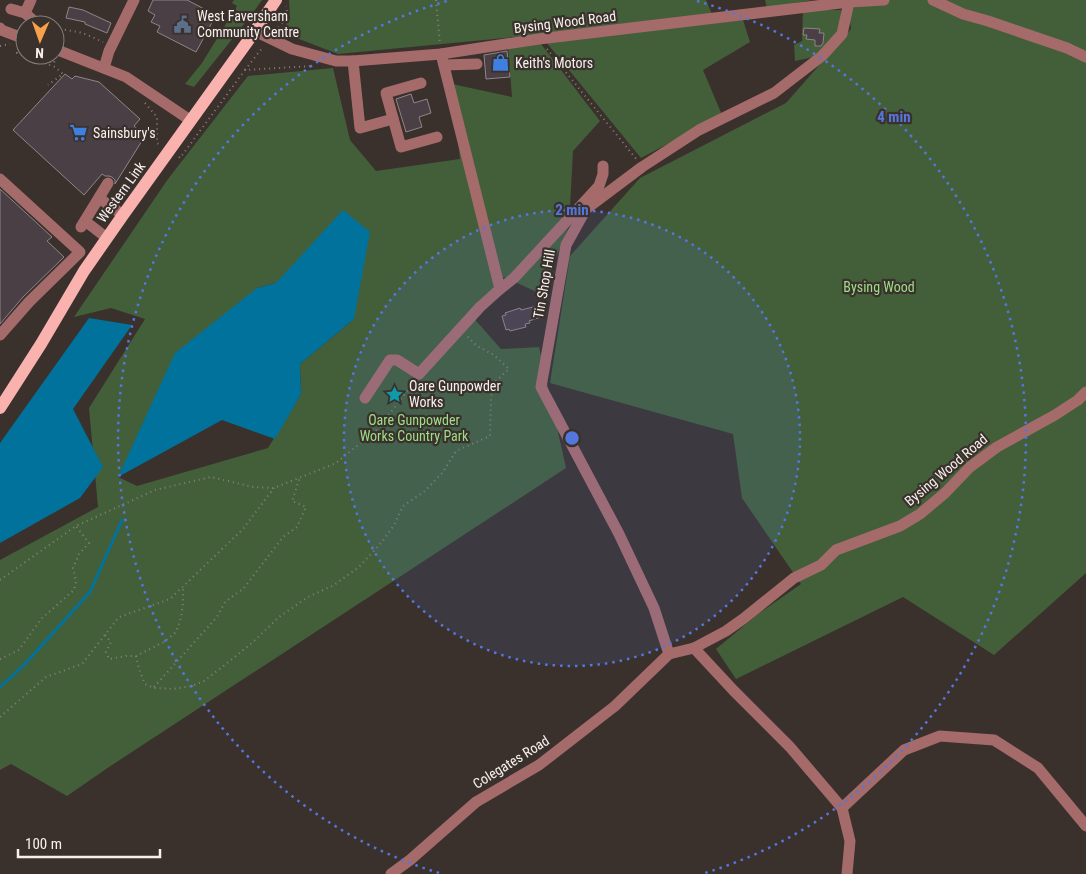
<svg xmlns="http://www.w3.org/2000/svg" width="1086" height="874" viewBox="0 0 1086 874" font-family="'Roboto Condensed',sans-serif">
  <rect width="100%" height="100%" fill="#3a312c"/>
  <g fill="#435f3a" fill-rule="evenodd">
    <polygon points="234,0 262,0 252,14 194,87 185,84 202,63 237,6 232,3"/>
    <polygon points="289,0 706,0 712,14 537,35 338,54 281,32 290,19"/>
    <polygon points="765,0 813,0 767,8"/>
    <polygon points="847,0 1086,0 1086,573 994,655 903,597 736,679 716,649 758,614 801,584 742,498 733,434 550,383 570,256 640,178 786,103 851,29"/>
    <polygon points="803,10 841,10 840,33 818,56 795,61 794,45 802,41"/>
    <polygon points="743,20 750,42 703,70 722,115 641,158 546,42"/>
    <path d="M541,44L600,121L573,151L569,226L541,294L504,277L470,314L501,349L539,347L566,468L109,767L67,796L11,764L0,770V560L98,507L89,408L145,319L111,308L74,317L168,179L248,76L333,68L350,140L376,171L460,159L452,84L512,97L508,46ZM276,283L354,319L300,364L301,394L268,448L137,486L118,477L257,288Z"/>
  </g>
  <g fill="#00729b">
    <polygon points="343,210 370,232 354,319 300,364 301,394 275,439 222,420 118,477 175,353 257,288 276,283"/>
    <polygon points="89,318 132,325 73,409 103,467 80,498 0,543 0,443"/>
  </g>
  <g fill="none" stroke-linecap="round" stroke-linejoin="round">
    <polyline stroke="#00729b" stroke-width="3" points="0,687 24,665 90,592 122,520"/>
  </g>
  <g fill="#4a3f44" stroke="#908489">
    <polygon points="153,0 187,0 216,15 196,52 157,32 160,26 151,22 155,15 148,11"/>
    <polygon points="69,7 83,10 111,23 107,33 85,24 85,22 66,18"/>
    <polygon points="804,28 820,29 819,33 824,33 823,43 821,46 815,46 815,40 806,39 807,35 803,35"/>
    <polygon points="507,51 510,77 486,79 484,55"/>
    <polygon points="65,74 72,79 75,76 99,82 140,119 134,126 145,136 115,184 115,180 112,177 109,176 105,176 102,174 84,195 13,130"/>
    <polygon points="411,94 414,103 427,99 431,113 419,117 422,127 406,132 396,99"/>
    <polygon points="0,189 52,237 47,241 64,257 23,297 0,324"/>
    <polygon points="541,305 544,316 529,321 530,323 525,324 526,327 510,331 509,329 506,330 502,316 506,315 505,313 520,308 521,310"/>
  </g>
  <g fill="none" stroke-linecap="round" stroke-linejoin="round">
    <g stroke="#88807c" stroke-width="2" stroke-dasharray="1 4" stroke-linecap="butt">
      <polyline points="436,0 440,44"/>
      <polyline points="55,28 83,33 103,42"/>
      <polyline points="275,31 288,17 286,6"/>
      <polyline points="0,46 10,44"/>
      <polyline points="547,49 637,160"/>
      <polyline points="25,53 18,50 17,53 55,67 63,74 48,85"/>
      <polyline points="31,55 54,63 55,60"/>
      <polyline points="245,70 263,47"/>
      <polyline points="145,103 157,117 157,143 160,145"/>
      <polyline points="179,157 180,158 245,70 312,66"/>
      <polyline points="0,580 76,526 155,490 211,477 253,487 274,488 336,463 378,429 413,383"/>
      <polyline points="105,635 111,642 106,652 109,659 126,656 136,656 164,642 176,632 181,618 183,602 183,587"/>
      <polyline points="136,656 139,669 145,684 154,688 173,689 192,686 204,681 226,664 253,642 279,617 308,597 334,585 359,567 382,542 394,525 403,506 425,491 443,472 456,451 490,436 491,397 495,382 509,369 494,355 477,346 467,336"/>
      <polyline points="0,659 19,650 41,619 74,590 76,582 73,568 79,554 89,543 76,526"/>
      <polyline points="154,687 217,617 225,602 244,588 283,537 297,527 306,507 292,501 300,477"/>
      <polyline points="0,717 46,677 82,664 119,617 170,599 243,529 274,488"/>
    </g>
    <g stroke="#a56b6a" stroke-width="11">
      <polyline points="933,0 963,14 988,21 1067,48 1086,57"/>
      <polyline points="11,9 25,13 35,22 44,25"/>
      <polyline points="25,13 31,0"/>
      <polyline points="0,28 1,30 25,39"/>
      <polyline points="255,31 292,49 336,61 353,61 441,54 539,39 849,2 884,0"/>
      <polyline points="55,49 126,77 190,120"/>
      <polyline points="353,61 360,128 393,119"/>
      <polyline points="444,65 477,64"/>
      <polyline points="104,68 109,51 134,0"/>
      <polyline points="421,83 386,93 401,147 437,137"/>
      <polyline points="0,179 80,252 29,302 0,335"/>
      <polyline points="99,198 123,215"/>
      <polyline points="85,221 107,238"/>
      <polyline points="81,227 108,183"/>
      <polyline points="500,289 514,278 599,186 603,174 603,166"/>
      <polyline points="365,398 390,360 397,360 419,374 480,307 500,289 441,54"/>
      <polyline points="694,648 734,691 790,747 842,808 850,841 847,874"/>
      <polyline points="669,654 654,608 619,534 541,387 566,245 586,209 642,167 699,130 774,93 822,56 842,34 849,2"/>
      <polyline points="669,654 694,648 726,631 743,619 794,578 821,565 836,550 900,526 920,514 945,493 970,467 997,447 1055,415 1078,400 1086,392"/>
      <polyline points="842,808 904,750 940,736 994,740 1038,768 1086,826"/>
      <polyline points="391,874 410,860 476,802 539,765 615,706 669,654"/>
    </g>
    <polyline stroke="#fab2af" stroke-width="12" points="0,408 41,344 84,271 123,215 255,31 276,0"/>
  </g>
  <circle cx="572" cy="438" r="228" fill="#5477de" fill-opacity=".12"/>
  <g fill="none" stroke="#5477de" stroke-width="2.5" stroke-dasharray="2.5 5">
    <circle cx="572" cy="438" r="228"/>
    <path d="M439 873A455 455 0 0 1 447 1M697 1A455 455 0 0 1 705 873"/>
  </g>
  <defs>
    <symbol id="civic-bare" viewBox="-9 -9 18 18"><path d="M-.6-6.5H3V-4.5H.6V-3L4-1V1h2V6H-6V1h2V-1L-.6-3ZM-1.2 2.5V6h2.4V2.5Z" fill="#5c6f8a" stroke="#3a312c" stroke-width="2.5" paint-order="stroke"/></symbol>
    <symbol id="shop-bare" viewBox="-9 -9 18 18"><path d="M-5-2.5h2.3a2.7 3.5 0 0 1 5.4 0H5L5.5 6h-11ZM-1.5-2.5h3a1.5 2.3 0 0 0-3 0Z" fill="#3f7fe0" stroke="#3a312c" stroke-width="2.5" paint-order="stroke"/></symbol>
    <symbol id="supermarket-bare" viewBox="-9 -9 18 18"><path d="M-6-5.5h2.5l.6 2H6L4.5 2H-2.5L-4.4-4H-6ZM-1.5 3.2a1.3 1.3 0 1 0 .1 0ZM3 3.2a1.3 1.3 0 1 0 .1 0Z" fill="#3f7fe0" stroke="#3a312c" stroke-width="2.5" paint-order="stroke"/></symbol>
    <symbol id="sight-bare" viewBox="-9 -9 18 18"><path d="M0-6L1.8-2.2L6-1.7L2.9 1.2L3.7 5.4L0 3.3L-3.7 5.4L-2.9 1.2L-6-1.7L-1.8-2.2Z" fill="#0f9aa8" stroke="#3a312c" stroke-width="2.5" paint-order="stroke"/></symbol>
  </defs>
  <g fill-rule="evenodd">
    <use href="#civic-bare" x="170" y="12" width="25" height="25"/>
    <use href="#shop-bare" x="488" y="50" width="25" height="25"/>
    <use href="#supermarket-bare" x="66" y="120" width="25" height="25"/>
    <use href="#sight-bare" x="382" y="382" width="25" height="25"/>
  </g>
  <g text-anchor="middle" stroke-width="4.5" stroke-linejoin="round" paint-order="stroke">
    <g font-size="14" fill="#f7f1ee" stroke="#3a312c" text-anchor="start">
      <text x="197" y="21">West Faversham<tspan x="197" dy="16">Community Centre</tspan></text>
      <text x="515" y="68">Keith's Motors</text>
      <text x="93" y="138">Sainsbury's</text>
      <text x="409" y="391">Oare Gunpowder<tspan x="409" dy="16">Works</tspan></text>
    </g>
    <g font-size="14" fill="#f7f1ee" stroke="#3a312c">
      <text transform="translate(565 22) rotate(-7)" y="5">Bysing Wood Road</text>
      <text transform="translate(121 192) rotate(-54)" y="5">Western Link</text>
      <text transform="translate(544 284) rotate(-80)" y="5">Tin Shop Hill</text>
      <text transform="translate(946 470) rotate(-40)" y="5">Bysing Wood Road</text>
      <text transform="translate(511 762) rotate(-32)" y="5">Colegates Road</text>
    </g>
    <g font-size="14" fill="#9ddf87" stroke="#3a312c">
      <text x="879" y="292">Bysing Wood</text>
      <text x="414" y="425">Oare Gunpowder<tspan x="414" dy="16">Works Country Park</tspan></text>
    </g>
  </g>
  <circle cx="572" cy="438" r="8" fill="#5477de" stroke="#3a312c" stroke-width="2.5"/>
  <g font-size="15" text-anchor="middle" font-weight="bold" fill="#5477de" stroke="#3a312c" stroke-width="4.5" stroke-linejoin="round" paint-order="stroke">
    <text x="894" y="122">4 min</text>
    <text x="572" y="215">2 min</text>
  </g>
  <g transform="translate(40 40) rotate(182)"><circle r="24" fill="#3a312c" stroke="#867e7a"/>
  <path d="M0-4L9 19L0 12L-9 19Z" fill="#f8a14a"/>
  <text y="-8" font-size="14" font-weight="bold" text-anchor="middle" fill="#f7f1ee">N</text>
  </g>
  <path d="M18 849v8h142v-8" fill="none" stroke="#f7f1ee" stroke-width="2.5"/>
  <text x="25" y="849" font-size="15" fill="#f7f1ee" stroke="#3a312c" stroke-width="4" paint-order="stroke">100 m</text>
</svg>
